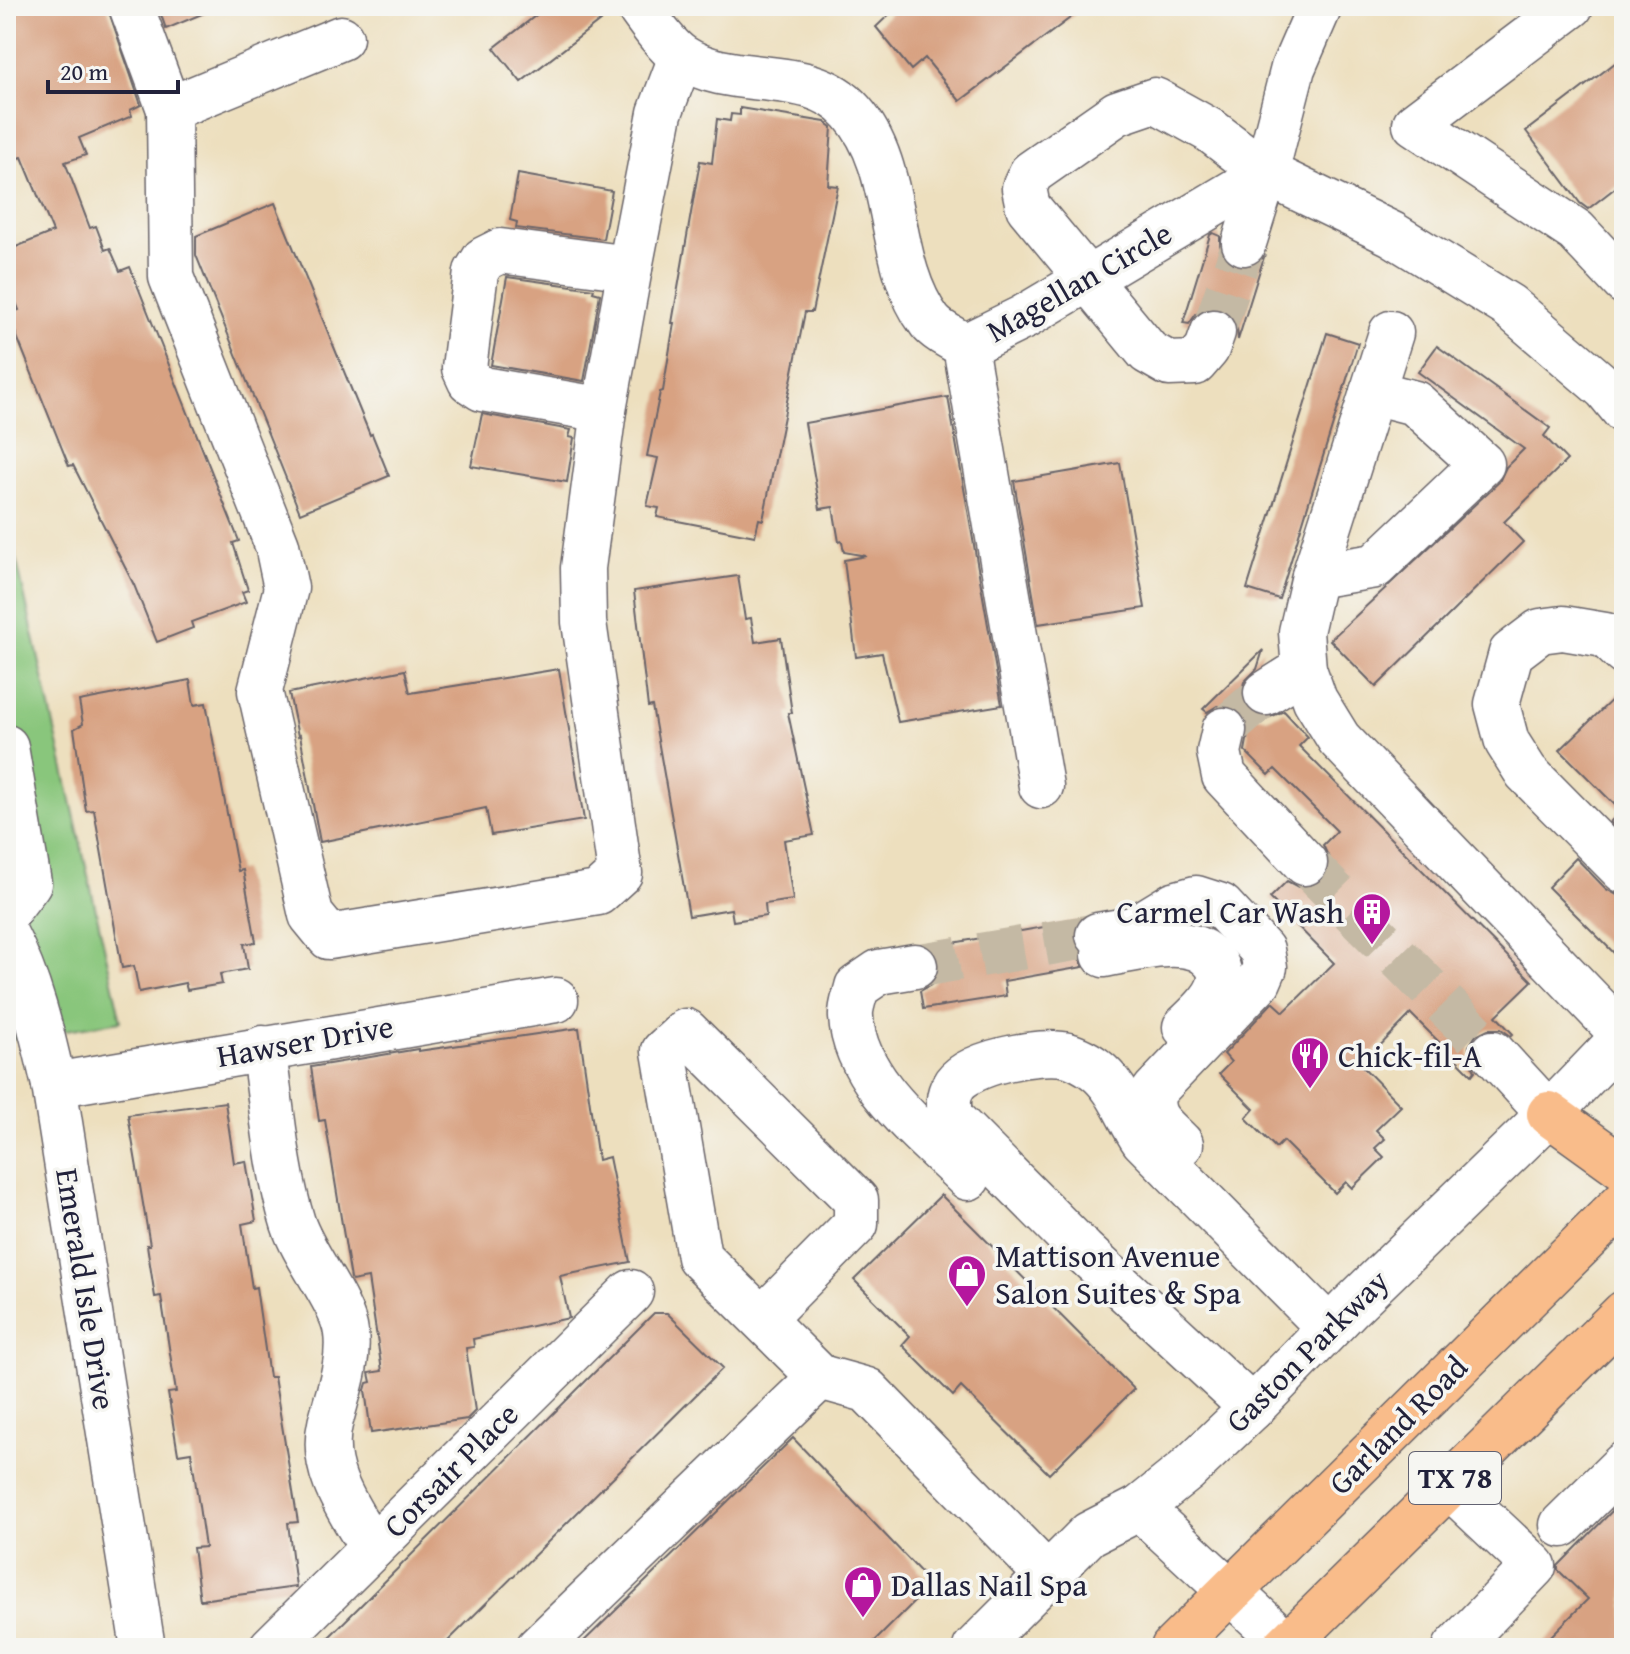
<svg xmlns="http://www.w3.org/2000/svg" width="1630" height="1654" viewBox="0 0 1630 1654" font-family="'Gentium Book Plus',serif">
  <rect width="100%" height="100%" fill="#f6f6f2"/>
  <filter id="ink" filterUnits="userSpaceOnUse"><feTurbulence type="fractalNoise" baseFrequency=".0125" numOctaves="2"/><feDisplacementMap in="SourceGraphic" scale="16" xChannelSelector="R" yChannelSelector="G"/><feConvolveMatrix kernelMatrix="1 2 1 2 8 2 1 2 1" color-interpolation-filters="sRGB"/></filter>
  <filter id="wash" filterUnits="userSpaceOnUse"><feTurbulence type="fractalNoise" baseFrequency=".006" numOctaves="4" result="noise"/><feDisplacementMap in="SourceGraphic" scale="32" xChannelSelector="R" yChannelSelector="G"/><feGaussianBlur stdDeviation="1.8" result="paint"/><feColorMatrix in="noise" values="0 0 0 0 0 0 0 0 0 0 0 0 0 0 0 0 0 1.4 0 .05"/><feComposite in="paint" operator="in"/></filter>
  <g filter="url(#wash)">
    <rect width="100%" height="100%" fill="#eddfbe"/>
    <polygon fill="#89c67b" stroke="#56745b" stroke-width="2" points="6,514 121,1021 6,1040"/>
    <g id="blocks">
      <g fill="#d8a282">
        <polygon points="6,6 107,6 141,105 130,110 132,116 79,138 86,155 65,162 90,228 96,226 105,250 110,248 120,271 130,267 239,541 233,543 248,590 242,592 246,602 191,622 193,628 157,642 134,585 73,465 69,466 8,314 19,310 6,277 6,251 53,232 22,157 12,160 6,142"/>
        <polygon points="158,6 221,6 166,29"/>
        <polygon points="548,6 613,6 614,10 521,82 494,48"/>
        <polygon points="898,6 1086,6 960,101 925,58 911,70 876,27"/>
        <polygon points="1624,56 1624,181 1588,209 1580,203 1526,131"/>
        <polygon points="740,108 825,122 832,127 828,185 838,186 812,312 805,312 763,520 759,519 755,536 657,517 659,508 647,506 658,458 647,456 660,392 663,391 674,323 672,323 700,161 712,163 717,119 730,121 731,114 740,115"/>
        <polygon points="518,174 612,191 603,239 516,228 517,222 510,220"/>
        <polygon points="275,203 370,435 372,434 389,476 300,513 196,255 196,236"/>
        <polygon points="1213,233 1220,236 1220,248 1225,259 1236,267 1250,267 1264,257 1238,340 1237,327 1232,316 1221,308 1208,308 1196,314 1189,324 1183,323 1210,235"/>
        <polygon points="507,277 594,289 593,292 600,294 584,381 491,365"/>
        <polygon points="1327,333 1358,343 1279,599 1247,589"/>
        <polygon points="1437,346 1550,428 1544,436 1567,460 1504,522 1523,542 1376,687 1330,640 1499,482 1506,467 1524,449 1418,372"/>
        <polygon points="948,397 1002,705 898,722 882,653 856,657 844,560 866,556 844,552 842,541 839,542 833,507 820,509 805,423"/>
        <polygon points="482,414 571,430 569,437 574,438 567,482 471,466"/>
        <polygon points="1120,463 1145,608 1038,624 1014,481"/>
        <polygon points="738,576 745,619 751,618 755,642 781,638 792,713 788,713 814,835 784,840 793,900 765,904 766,916 733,921 731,909 689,916 652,706 648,707 634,591"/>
        <polygon points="1263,650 1257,669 1244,682 1241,693 1245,707 1243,714 1229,706 1217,706 1207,712 1203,709"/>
        <polygon points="559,669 584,820 491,835 486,808 320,842 300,735 298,736 289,693 405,670 410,693"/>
        <polygon points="190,680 194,705 206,703 238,871 243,870 256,942 244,944 248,969 220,974 222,984 187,990 185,983 139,992 134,966 122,968 94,810 86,811 74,729 83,724 79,701"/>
        <polygon points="1624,688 1624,835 1610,822 1621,811 1560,750"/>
        <polygon points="1284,711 1308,737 1299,746 1532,981 1496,1016 1513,1034 1511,1036 1501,1029 1488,1029 1476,1035 1469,1046 1469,1059 1475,1071 1472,1075 1411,1014 1361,1065 1401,1106 1376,1130 1385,1139 1375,1148 1384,1157 1352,1188 1346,1182 1335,1193 1283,1141 1276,1148 1246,1118 1254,1109 1219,1074 1231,1062 1224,1054 1273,1002 1284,1012 1334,963 1270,898 1287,881 1298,887 1310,887 1323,881 1329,870 1329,858 1323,845 1337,831 1275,769 1269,775 1245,751 1248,735 1247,722 1254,715 1268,718"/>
        <polygon points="1576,858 1606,889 1617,895 1624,895 1624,963 1548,887"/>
        <polygon points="1078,921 1074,927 1073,938 1083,967 1004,981 1006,996 923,1009 920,991 931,985 939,974 939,961 930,947"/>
        <polygon points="579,1028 598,1160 609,1157 630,1262 560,1276 569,1318 473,1339 474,1347 466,1348 475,1411 467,1419 371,1433 365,1390 367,1383 371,1382 369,1373 382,1371 368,1278 352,1281 351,1279 325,1120 319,1121 311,1067 418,1049 418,1051"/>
        <polygon points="225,1102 234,1163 246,1161 256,1221 242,1224 252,1288 256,1287 269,1377 274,1377 298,1522 288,1523 296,1587 200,1600 193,1548 205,1547 191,1452 178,1454 168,1393 176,1392 161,1296 155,1297 147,1245 150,1245 128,1115"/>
        <polygon points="941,1195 1134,1389 1049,1474 961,1387 953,1396 902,1345 910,1336 854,1280"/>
        <polygon points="654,1313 667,1313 723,1368 441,1648 318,1648"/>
        <polygon points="793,1438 932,1584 868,1648 577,1648"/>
        <polygon points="1624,1499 1624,1648 1539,1648 1588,1599 1558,1570 1558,1566"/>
      </g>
    </g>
  </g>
  <g filter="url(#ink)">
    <use href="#blocks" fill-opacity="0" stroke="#696469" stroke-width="2"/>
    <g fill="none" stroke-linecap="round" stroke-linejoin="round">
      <g stroke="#c4b9a4" stroke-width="44" stroke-dasharray="44 22" stroke-linecap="butt">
        <polyline points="1213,332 1244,243"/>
        <polyline points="1224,730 1266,693"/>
        <polyline points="1305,863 1493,1053"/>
        <polyline points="915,966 1098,935"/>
      </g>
      <defs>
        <g id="minor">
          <polyline points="131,6 169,109 171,277 277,545 286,588 260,691 311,915 329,937 598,893 620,873 584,622 583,568 604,410 630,268 660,113 681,57"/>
          <path d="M638,6C648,20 668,48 682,57C734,91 809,63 852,112C903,170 884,260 930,322C938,332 954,339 965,346L1024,317L1266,173L1392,234L1509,306L1606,389L1624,411"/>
          <polyline points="1571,6 1415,124 1576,231 1624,282"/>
          <polyline points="169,109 341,38"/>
          <polyline points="1244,243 1266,173 1293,68 1320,6"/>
          <polyline points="1213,332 1207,349 1195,363 1169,364 1148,352 1028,207 1024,188 1031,173 1117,113 1155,100 1211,131 1266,173"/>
          <polyline points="1391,333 1314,576 1301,632 1304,669 1315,700 1339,739 1624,1036"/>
          <polyline points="965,346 1041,786"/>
          <polyline points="604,410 482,389 470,381 464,368 476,272 484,259 500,251 630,268"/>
          <polyline points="1314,576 1375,566 1482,464 1415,403 1372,392"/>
          <polyline points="1624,653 1605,635 1563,628 1540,631 1511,653 1497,704 1507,742 1526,772 1624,871"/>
          <polyline points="1266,693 1304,669"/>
          <polyline points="1224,730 1219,752 1224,776 1305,863"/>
          <polyline points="6,747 29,883 6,913"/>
          <path d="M6,935C31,983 42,1033 54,1085L143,1648"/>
          <path d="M1098,935L1133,929L1174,904L1196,898L1221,906L1262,950L1265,967L1259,981L1154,1091C1147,1118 1164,1126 1181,1144"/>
          <path d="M1104,955C1128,951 1156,943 1179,945C1193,946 1203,949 1213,960C1234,984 1202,1011 1185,1027"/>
          <path d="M915,966L879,972L857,987C855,996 850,1008 851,1017C854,1081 925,1135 968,1178"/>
          <path d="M263,1048C272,1104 276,1170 293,1223C304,1257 343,1303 346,1333C350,1363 337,1395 330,1424C319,1470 349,1510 372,1548"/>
          <polyline points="1493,1053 1549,1114"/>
          <polyline points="54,1085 556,1000"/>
          <polyline points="762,1319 856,1224 856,1200 686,1031 664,1051 699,1257 820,1377"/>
          <path d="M1252,1408L1083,1251L950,1117C949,1106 947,1097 953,1087C965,1062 1043,1048 1068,1055C1076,1057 1089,1064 1095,1069C1119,1087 1127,1117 1143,1140L1329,1328"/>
          <polyline points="1448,1485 1534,1566 1455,1648"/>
          <polyline points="1140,1508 1291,1648"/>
          <polyline points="1562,1525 1624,1464"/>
          <polyline points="271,1648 631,1292"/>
          <polyline points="538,1648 820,1377 867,1390 1047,1575"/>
          <polyline points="975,1648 1089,1534 1140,1508 1186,1471 1252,1408 1349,1308 1549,1114 1624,1036"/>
        </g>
        <g id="major">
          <polyline points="1549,1114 1624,1168"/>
          <polyline points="1173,1648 1624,1202"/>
          <polyline points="1284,1648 1624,1313"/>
        </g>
      </defs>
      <use href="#minor" stroke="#696469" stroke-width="47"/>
      <use href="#major" stroke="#696469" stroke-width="47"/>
      <use href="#minor" stroke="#fff" stroke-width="44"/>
      <use href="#major" stroke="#f9bc8a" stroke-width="44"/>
    </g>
  </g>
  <defs>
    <symbol id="building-pin" viewBox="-11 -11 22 30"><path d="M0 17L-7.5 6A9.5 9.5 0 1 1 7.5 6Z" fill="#b5179e" stroke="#f6f6f2"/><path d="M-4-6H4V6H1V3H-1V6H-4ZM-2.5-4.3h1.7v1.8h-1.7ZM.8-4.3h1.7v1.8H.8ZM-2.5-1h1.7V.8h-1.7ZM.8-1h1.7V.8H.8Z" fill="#fff"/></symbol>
    <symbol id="restaurant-pin" viewBox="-11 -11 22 30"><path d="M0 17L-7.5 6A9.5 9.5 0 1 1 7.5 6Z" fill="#b5179e" stroke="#f6f6f2"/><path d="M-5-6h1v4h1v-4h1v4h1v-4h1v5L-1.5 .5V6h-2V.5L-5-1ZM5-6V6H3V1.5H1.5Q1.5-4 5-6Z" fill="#fff"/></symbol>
    <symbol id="shop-pin" viewBox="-11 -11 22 30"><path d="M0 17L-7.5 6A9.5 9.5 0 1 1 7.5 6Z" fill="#b5179e" stroke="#f6f6f2"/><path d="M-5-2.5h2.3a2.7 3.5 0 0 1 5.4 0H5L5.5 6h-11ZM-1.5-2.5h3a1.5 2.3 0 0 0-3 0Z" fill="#fff"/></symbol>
  </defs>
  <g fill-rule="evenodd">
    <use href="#building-pin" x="1350" y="890" width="44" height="60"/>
    <use href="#restaurant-pin" x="1288" y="1034" width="44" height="60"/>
    <use href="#shop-pin" x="945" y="1252" width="44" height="60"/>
    <use href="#shop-pin" x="841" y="1563" width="44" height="60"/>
  </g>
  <g text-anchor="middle" stroke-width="7" stroke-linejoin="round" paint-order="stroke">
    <rect fill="#f6f6f2" stroke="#626272" stroke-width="2" x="1409" y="1452" width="92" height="52" rx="6"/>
    <g font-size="30" font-weight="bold" fill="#22223b">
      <text x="1455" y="1488">TX 78</text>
    </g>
    <g font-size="32" fill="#22223b" stroke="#f6f6f2">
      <text transform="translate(1079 282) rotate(-30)" y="11">Magellan Circle</text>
      <text transform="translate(305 1041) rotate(-10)" y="11">Hawser Drive</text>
      <text transform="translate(86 1289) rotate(81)" y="11">Emerald Isle Drive</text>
      <text transform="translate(1307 1351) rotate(-45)" y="11">Gaston Parkway</text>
      <text transform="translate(1398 1425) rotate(-45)" y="11">Garland Road</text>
      <text transform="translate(451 1470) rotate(-45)" y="11">Corsair Place</text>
    </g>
    <g font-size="32" fill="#22223b" stroke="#f6f6f2" text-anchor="start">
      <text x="1344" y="923" text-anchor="end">Carmel Car Wash</text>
      <text x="1338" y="1067">Chick-fil-A</text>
      <text x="995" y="1267">Mattison Avenue<tspan x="995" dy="37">Salon Suites &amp; Spa</tspan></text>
      <text x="891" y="1596">Dallas Nail Spa</text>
    </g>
  </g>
  <rect width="1630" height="1654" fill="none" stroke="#f6f6f2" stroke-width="32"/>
  <path d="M48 80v12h130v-12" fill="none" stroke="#22223b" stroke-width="4"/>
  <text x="60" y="80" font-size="24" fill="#22223b" stroke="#f6f6f2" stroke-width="6" paint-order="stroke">20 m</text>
</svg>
